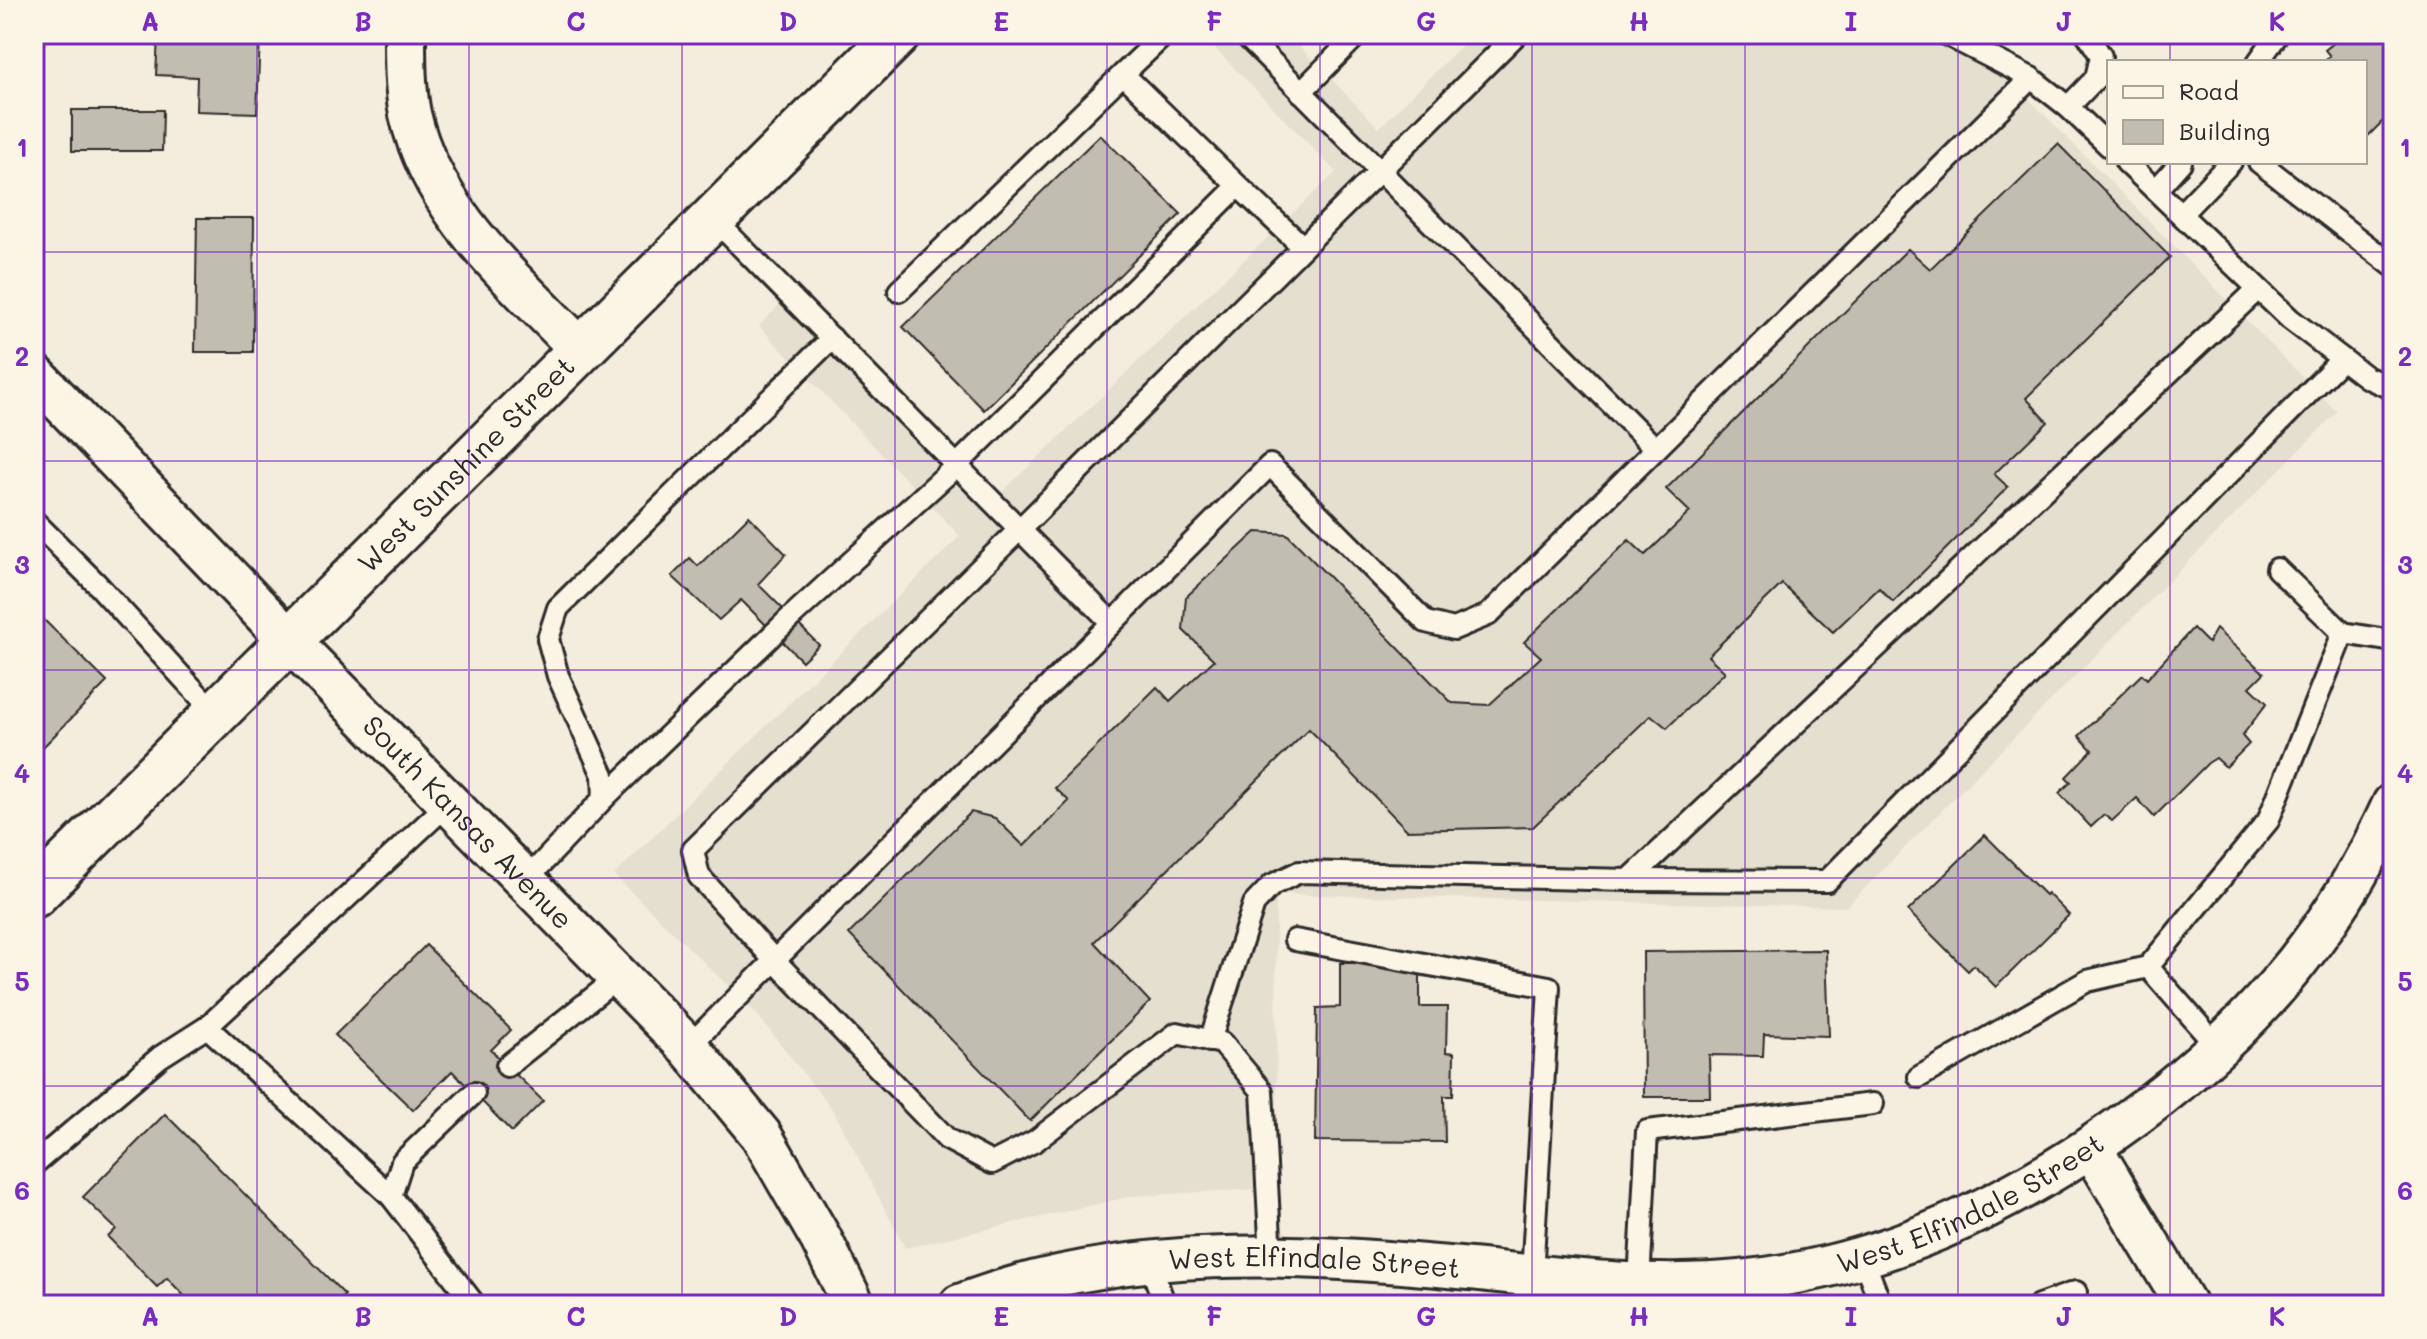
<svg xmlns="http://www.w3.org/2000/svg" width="2427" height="1339" viewBox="0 0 2427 1339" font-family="Mali,sans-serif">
  <rect width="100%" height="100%" fill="#f4edde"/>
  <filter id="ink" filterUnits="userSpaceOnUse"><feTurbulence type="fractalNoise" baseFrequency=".0125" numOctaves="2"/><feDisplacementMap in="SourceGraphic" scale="16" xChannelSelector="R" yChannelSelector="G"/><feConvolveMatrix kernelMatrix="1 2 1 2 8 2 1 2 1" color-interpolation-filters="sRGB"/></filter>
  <g filter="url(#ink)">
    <polygon fill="#e5dfd0" points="1201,34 1287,34 1379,128 1473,34 1965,34 2337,412 1846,907 1276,894 1277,1188 1132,1196 905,1248 835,1113 756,1013 614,875 960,536 759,326 798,285 1002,492 1336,172"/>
    <g fill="#c2bdb1" stroke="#2b2b2b" stroke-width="2">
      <polygon points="186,34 260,34 257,113 196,111 197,77 156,75 158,37 186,38"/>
      <polygon points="2326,34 2393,34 2393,111 2365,139 2365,62 2324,62 2330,56 2325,50 2335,42"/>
      <polygon points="72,110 163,110 162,151 72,151"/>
      <polygon points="1100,135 1181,214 984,410 903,327"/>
      <polygon points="2058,144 2170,257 2026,398 2048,422 1994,474 2008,487 1893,602 1879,588 1833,632 1782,584 1708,656 1725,672 1667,728 1651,715 1533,827 1407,830 1309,729 1094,942 1150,1002 1030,1121 849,934 971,812 995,818 1024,846 1069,801 1055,788 1157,687 1170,701 1214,660 1183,630 1186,597 1256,532 1287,534 1452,703 1489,705 1541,657 1524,642 1629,540 1645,555 1690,512 1666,489 1908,249 1930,269"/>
      <polygon points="197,218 254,218 253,352 195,352"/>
      <polygon points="749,516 786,554 758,584 819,645 802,661 741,600 719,620 672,576 690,558 698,566"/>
      <polygon points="34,610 107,682 43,747 34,738"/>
      <polygon points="2193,628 2208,643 2216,629 2264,673 2250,687 2267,703 2242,736 2249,744 2226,767 2216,758 2208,763 2154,817 2137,798 2112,821 2104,815 2091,827 2059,793 2071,782 2066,777 2092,750 2079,736 2142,674 2147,679"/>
      <polygon points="1985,835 2045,895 2047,893 2069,915 1996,987 1974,965 1968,971 1908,911"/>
      <polygon points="426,945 511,1030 491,1050 543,1101 512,1132 452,1071 413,1110 335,1035"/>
      <polygon points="1826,950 1829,1036 1764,1034 1763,1056 1709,1055 1710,1097 1644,1097 1643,952"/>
      <polygon points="1340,963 1420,963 1420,1007 1447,1007 1446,1052 1454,1053 1453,1096 1444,1096 1445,1142 1315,1141 1317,1008 1340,1007"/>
      <polygon points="165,1114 345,1295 334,1305 193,1305 167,1278 157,1287 108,1237 116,1229 83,1197"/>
    </g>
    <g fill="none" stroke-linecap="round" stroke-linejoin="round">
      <defs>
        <g id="lane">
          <polyline points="1244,34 1656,449"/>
          <polyline points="1945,34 2031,78 2068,107 2109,146"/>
          <polyline points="2258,62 2278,34"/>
          <polyline points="1301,92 1358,34"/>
          <polyline points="2068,107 2096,78 2101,56 2087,34"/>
          <polyline points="2126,162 2290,319 2366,377 2393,389"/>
          <polyline points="2259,162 2393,266"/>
          <polyline points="1238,186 1302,246"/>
          <polyline points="2156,190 2181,162"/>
          <polyline points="2181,214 2231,162"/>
          <polyline points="713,218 1111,622"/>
          <polyline points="899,291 1123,74"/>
          <polyline points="34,521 97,584 215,713"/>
          <polyline points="2277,569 2343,633"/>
          <polyline points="604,798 791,617 956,466 1238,186 1123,74 1165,34"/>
          <polyline points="526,880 604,798 603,775 558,676 548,639 558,608 832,338"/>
          <polyline points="1629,880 1827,881 2342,359"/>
          <polyline points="1295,940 1549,987 1532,1275 1524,1305"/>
          <polyline points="207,1027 391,1196 475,1305"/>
          <polyline points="1210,1041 1254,904 1272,885 1299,872 1629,880 2258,289"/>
          <polyline points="688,1047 1270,465 1426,622 1454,629 1488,615 2031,78"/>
          <polyline points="2219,1048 2148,967 2268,821 2343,633 2393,641"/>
          <polyline points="507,1066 620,976"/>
          <polyline points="1919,1077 2087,981 2148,967"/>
          <polyline points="34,1164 160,1057 207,1027 449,803"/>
          <polyline points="391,1196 402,1162 474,1093"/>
          <polyline points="1271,1257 1262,1091 1222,1043 1177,1033 1035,1141 992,1163 947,1139 775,961 699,876 693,850 1020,529 1517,34"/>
          <polyline points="1863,1258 1881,1305"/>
          <polyline points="1149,1261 1165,1305"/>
          <polyline points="1639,1283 1647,1131 1873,1104"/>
          <polyline points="2039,1305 2076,1292"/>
        </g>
        <g id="street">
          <path d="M405,34C405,61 405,88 410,114C432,212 514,280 581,350"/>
          <path id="s1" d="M34,374L289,640L688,1047L761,1135L821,1239L854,1305"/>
          <polyline points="2091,1147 2186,1305"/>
          <path id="s2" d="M960,1305C1123,1242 1300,1253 1470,1269C1559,1278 1650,1290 1740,1281C1878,1268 2003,1209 2115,1130C2238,1044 2331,941 2393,804"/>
        </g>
        <g id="primary">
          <path id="s3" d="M34,895L898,34"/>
        </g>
      </defs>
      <use href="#lane" stroke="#2b2b2b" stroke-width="26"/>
      <use href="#street" stroke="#2b2b2b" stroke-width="46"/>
      <use href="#primary" stroke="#2b2b2b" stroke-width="50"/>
      <use href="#lane" stroke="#fcf5e5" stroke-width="20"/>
      <use href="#street" stroke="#fcf5e5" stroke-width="40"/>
      <use href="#primary" stroke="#fcf5e5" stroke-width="44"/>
    </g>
  </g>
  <path fill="none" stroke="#7b2cbf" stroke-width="2" stroke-opacity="0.55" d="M257,34V1305M469,34V1305M682,34V1305M895,34V1305M1107,34V1305M1320,34V1305M1532,34V1305M1745,34V1305M1958,34V1305M2170,34V62M2170,162V1305M34,252H2393M34,461H2393M34,670H2393M34,878H2393M34,1086H2393"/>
  <g text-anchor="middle" stroke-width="8" stroke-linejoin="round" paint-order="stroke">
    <g font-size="28" fill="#2b2b2b" stroke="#fcf5e5">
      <text dy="10" stroke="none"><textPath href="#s3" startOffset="610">West Sunshine Street</textPath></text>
      <text dy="10" stroke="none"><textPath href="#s1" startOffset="624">South Kansas Avenue</textPath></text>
      <text dy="10" stroke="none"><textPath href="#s2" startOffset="1032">West Elfindale Street</textPath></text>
      <text dy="10" stroke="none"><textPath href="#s2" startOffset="360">West Elfindale Street</textPath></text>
    </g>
  </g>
  <rect width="2427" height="1339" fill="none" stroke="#fcf5e5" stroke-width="88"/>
  <rect x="2107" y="60" width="260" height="104" fill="#fcf5e5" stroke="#a8a49b" stroke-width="2"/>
  <rect x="2123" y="86" width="40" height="12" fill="#fcf5e5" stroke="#a8a49b" stroke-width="2"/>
  <text x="2179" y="100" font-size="24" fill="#2b2b2b">Road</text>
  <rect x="2123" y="120" width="40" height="24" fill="#c2bdb1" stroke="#a8a49b" stroke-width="2"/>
  <text x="2179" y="140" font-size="24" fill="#2b2b2b">Building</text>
  <rect x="44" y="44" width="2339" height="1251" fill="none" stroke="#7b2cbf" stroke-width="3"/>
  <g font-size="26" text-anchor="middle" font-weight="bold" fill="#7b2cbf">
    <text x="150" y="31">A</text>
    <text x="363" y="31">B</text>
    <text x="576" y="31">C</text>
    <text x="788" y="31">D</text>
    <text x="1001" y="31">E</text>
    <text x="1214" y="31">F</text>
    <text x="1426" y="31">G</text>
    <text x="1639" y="31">H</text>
    <text x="1851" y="31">I</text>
    <text x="2064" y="31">J</text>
    <text x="2277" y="31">K</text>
    <text x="22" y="157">1</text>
    <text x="2405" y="157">1</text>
    <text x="22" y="366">2</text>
    <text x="2405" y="366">2</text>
    <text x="22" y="574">3</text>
    <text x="2405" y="574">3</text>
    <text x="22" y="783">4</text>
    <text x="2405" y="783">4</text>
    <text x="22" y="991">5</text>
    <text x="2405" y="991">5</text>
    <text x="22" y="1200">6</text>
    <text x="2405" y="1200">6</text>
    <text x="150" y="1326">A</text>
    <text x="363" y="1326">B</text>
    <text x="576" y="1326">C</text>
    <text x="788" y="1326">D</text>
    <text x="1001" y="1326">E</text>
    <text x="1214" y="1326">F</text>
    <text x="1426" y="1326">G</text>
    <text x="1639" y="1326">H</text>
    <text x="1851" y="1326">I</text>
    <text x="2064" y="1326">J</text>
    <text x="2277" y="1326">K</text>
  </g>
</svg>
